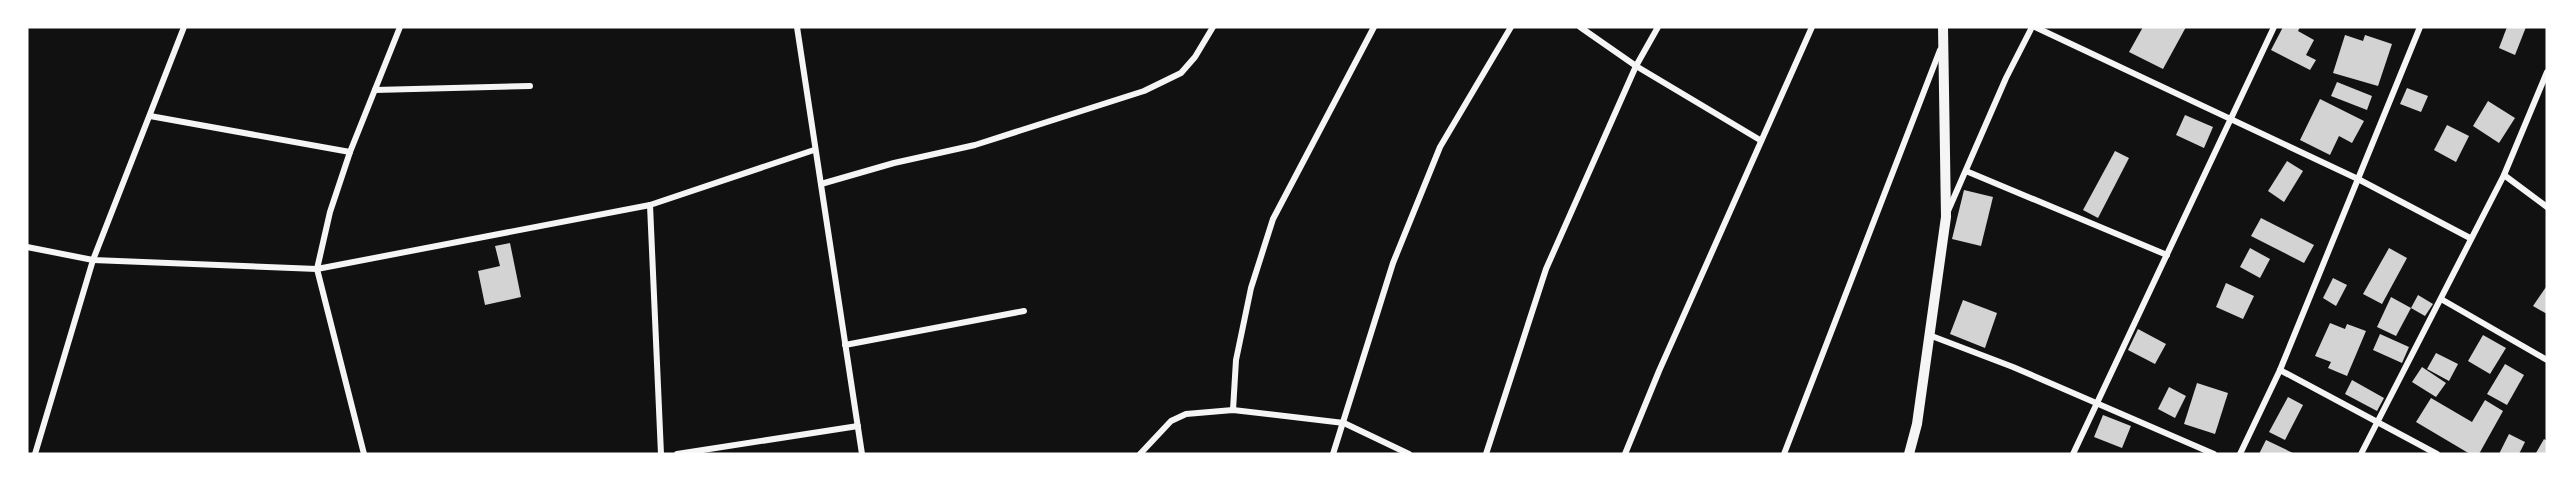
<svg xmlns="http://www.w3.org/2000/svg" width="2574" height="481" viewBox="0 0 2574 481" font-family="'Roboto Serif',serif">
  <rect width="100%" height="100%" fill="#111"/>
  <g fill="#d3d3d3">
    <polygon points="2143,27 2186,27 2163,69 2129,52"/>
    <polygon points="2283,27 2300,27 2298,31 2314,40 2306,55 2316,60 2310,70 2271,50"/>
    <polygon points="2507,27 2526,27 2515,55 2499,48"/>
    <polygon points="2345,35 2363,41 2365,35 2392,44 2378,86 2333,73"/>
    <polygon points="2337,82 2372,96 2367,110 2331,96"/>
    <polygon points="2407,88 2428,96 2421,112 2400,104"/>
    <polygon points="2320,99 2364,121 2352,143 2339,136 2330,155 2300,140"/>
    <polygon points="2488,101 2515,118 2499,143 2473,126"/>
    <polygon points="2185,115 2213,127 2204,148 2176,135"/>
    <polygon points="2447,125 2469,136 2456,162 2434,150"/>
    <polygon points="2115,151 2129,158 2098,218 2083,210"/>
    <polygon points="2287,161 2303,171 2284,202 2268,191"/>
    <polygon points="1964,190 1993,197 1981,246 1952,239"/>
    <polygon points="2261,218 2314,245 2304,263 2251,236"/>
    <polygon points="510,243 521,297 485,305 478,271 500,266 495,246"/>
    <polygon points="2250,248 2270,259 2260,278 2240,267"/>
    <polygon points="2389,248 2407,258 2382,304 2363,294"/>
    <polygon points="2333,278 2347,285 2336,306 2323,298"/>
    <polygon points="2226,283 2254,296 2243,319 2216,307"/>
    <polygon points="2546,287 2547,288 2547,314 2533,306"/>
    <polygon points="2418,295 2433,304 2425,316 2411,308"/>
    <polygon points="2391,297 2411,308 2396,336 2377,327"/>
    <polygon points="1963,300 1997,313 1985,348 1950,334"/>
    <polygon points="2330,323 2345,329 2347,324 2366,331 2347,376 2328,368 2331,362 2315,356"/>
    <polygon points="2138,329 2166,344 2155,364 2128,350"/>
    <polygon points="2380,334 2409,347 2402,363 2373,350"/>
    <polygon points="2483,335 2506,348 2490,374 2468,361"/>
    <polygon points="2436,353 2458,364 2449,381 2427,369"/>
    <polygon points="2505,364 2524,375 2507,405 2487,394"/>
    <polygon points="2422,367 2446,383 2436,397 2412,382"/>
    <polygon points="2352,380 2384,398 2377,411 2345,394"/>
    <polygon points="2197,383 2228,393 2215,434 2184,424"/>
    <polygon points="2169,387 2186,396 2175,418 2158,409"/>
    <polygon points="2288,397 2303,405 2285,440 2269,432"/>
    <polygon points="2431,398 2472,422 2485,400 2503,411 2479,454 2470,454 2416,422"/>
    <polygon points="2103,415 2131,426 2122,448 2094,437"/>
    <polygon points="2509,434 2525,442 2519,454 2499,454"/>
    <polygon points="2544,439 2547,441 2547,454 2537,454 2536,453"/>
    <polygon points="2266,440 2295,454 2259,454"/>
  </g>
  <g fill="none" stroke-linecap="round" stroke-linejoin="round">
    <g stroke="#f5f5f5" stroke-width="6">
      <polyline points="797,27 862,454"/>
      <polyline points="1580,27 1636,66 1760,140"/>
      <polyline points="2035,27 2358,179 2470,238"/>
      <polyline points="375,90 530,86"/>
      <polyline points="150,116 350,152"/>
      <polyline points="1966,171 2167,255"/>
      <polyline points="2504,175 2547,207"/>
      <polyline points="821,184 894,163 975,145 1144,91 1181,73 1195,57 1213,27"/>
      <polyline points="650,205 661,454"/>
      <polyline points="1948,211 2006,78 2032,27"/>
      <polyline points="27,247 93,260 317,269 650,205 814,150"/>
      <polyline points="2441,299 2547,360"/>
      <polyline points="1929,335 2013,367 2214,454"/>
      <polyline points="845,345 1024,311"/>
      <polyline points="2280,370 2437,454"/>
      <polyline points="1233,410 1236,360 1251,288 1273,219 1374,27"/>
      <polyline points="35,454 93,260 184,27"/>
      <polyline points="364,454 317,269 330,212 350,152 400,27"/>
      <polyline points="677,454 858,426"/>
      <polyline points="1140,454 1171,421 1186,414 1233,410 1344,423 1409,454"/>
      <polyline points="1333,454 1393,263 1440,147 1511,27"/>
      <polyline points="1486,454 1546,269 1636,66 1658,27"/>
      <polyline points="1625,454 1659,371 1812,27"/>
      <polyline points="1784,454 1940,50"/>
      <polyline points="2073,454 2274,27"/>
      <polyline points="2240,454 2280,370 2420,27"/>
      <polyline points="2361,454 2504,175 2547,72"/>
    </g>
    <polyline stroke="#f5f5f5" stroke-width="10" points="1909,454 1917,424 1946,217 1943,27"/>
  </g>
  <rect width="2574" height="481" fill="none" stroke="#ffffff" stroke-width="57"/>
</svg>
